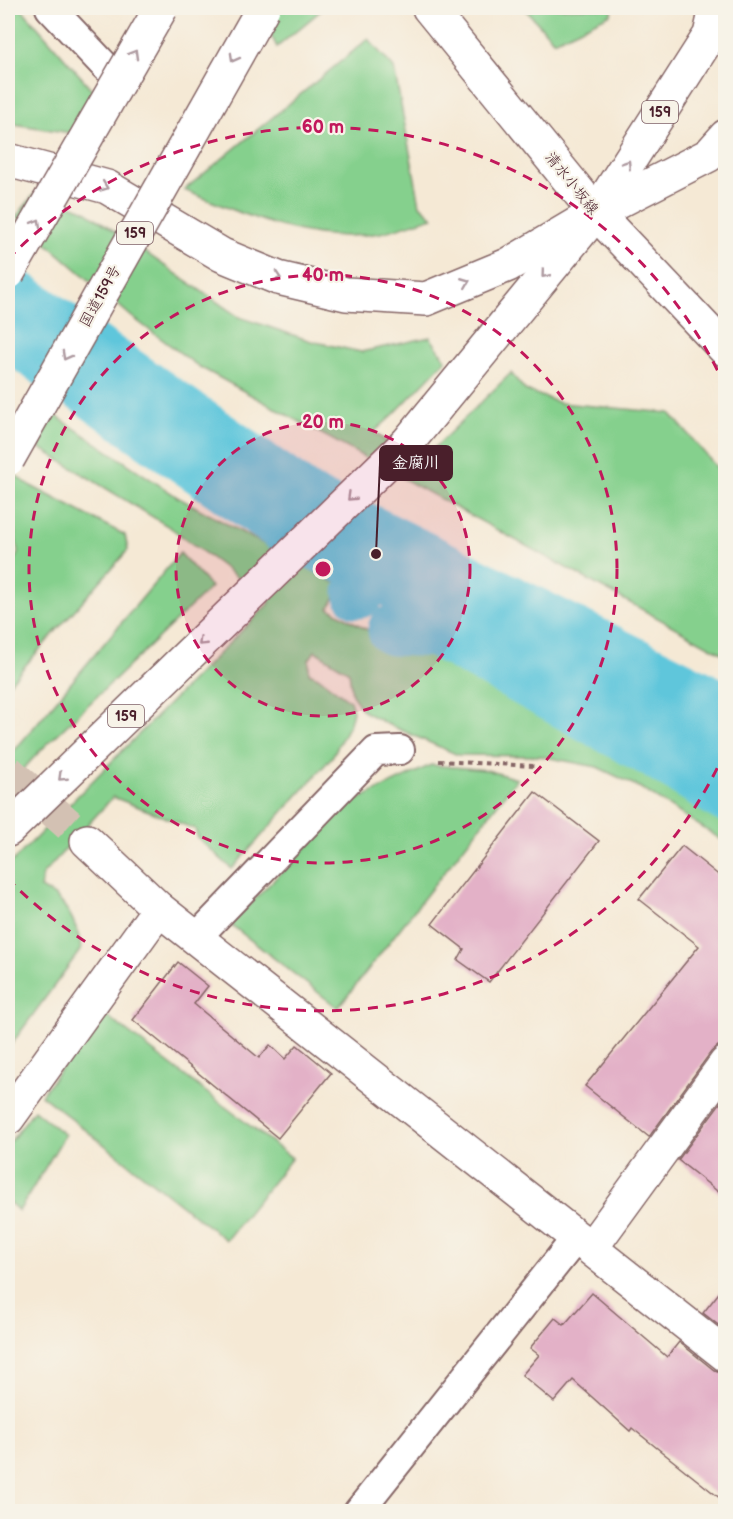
<svg xmlns="http://www.w3.org/2000/svg" width="733" height="1519" viewBox="0 0 733 1519" font-family="'Balsamiq Sans','Klee One',sans-serif">
  <rect width="100%" height="100%" fill="#f7f3e8"/>
  <filter id="ink" filterUnits="userSpaceOnUse"><feTurbulence type="fractalNoise" baseFrequency=".0167" numOctaves="2"/><feDisplacementMap in="SourceGraphic" scale="12" xChannelSelector="R" yChannelSelector="G"/><feConvolveMatrix kernelMatrix="1 2 1 2 8 2 1 2 1" color-interpolation-filters="sRGB"/></filter>
  <filter id="wash" filterUnits="userSpaceOnUse"><feTurbulence type="fractalNoise" baseFrequency=".008" numOctaves="4" result="noise"/><feDisplacementMap in="SourceGraphic" scale="24" xChannelSelector="R" yChannelSelector="G"/><feGaussianBlur stdDeviation="1.35" result="paint"/><feColorMatrix in="noise" values="0 0 0 0 0 0 0 0 0 0 0 0 0 0 0 0 0 1.4 0 .05"/><feComposite in="paint" operator="in"/></filter>
  <g filter="url(#wash)">
    <rect width="100%" height="100%" fill="#f5e9d5"/>
    <g fill="#85d08d" stroke="#68785c" stroke-width="1.5">
      <polygon points="8,8 21,8 95,93 77,134 8,123"/>
      <polygon points="257,8 324,8 277,47"/>
      <polygon points="524,8 613,8 611,14 554,41"/>
      <path d="M368,39L394,68L420,205L433,217C416,222 398,229 380,233C311,246 246,215 184,190Z"/>
      <polygon points="36,192 84,210 239,317 311,341 361,352 430,337 446,360 392,416 374,432 412,461 419,463 511,373 525,390 560,403 670,413 725,477 725,655 198,366 132,317 16,217"/>
      <path d="M53,414L179,498L341,586L329,608L380,637L429,646L664,770L725,810V842L639,787L597,767L540,756L458,755L387,724L363,711L352,695L349,672L315,651L309,660V673L318,677L350,701L353,711L350,723L332,757L232,869L198,838L195,829L113,797L43,874L40,888C65,897 78,924 81,949L8,1049V866L270,602L171,528L38,447Z"/>
      <polygon points="8,470 31,486 125,535 128,550 8,685 8,574 18,553 14,529 8,523"/>
      <polygon points="180,553 211,587 38,753 8,786 8,758"/>
      <polygon points="431,765 487,770 517,779 338,1008 230,924 350,803"/>
      <polygon points="103,1013 292,1158 226,1240 41,1095"/>
      <polygon points="34,1110 65,1135 19,1211 10,1203 8,1205 8,1145"/>
    </g>
    <g fill="none" stroke-linecap="round" stroke-linejoin="round">
      <g stroke="#5ec6db" stroke-width="51">
        <polyline points="359,593 376,554"/>
        <polyline points="393,630 437,632 665,759 726,797"/>
      </g>
      <polyline stroke="#5ec6db" stroke-width="88" points="8,312 298,515 726,729"/>
    </g>
    <g id="blocks">
      <g fill="#e3b1c7">
        <polygon points="535,792 599,841 489,982 458,960 464,949 432,924"/>
        <polygon points="682,846 726,881 726,1045 718,1046 711,1052 649,1137 585,1086 699,946 639,899"/>
        <polygon points="178,962 208,986 194,1004 259,1058 270,1045 285,1059 297,1045 331,1073 278,1138 133,1020"/>
        <polygon points="726,1095 726,1198 678,1160"/>
        <polygon points="726,1284 726,1331 703,1313"/>
        <polygon points="592,1293 667,1357 679,1342 714,1370 726,1373 726,1503 632,1428 630,1431 573,1380 554,1402 522,1375 539,1355 530,1348 555,1318 564,1325"/>
      </g>
    </g>
  </g>
  <g filter="url(#ink)">
    <use href="#blocks" fill-opacity="0" stroke="#866666" stroke-width="1.5"/>
    <g fill="none" stroke-linecap="round" stroke-linejoin="round">
      <polyline stroke="#d3c1b3" stroke-width="33" stroke-dasharray="33 16" stroke-linecap="butt" points="8,771 87,841"/>
      <defs>
        <g id="lane">
          <polyline points="50,8 106,67"/>
          <polyline points="196,938 376,751 400,750"/>
          <polyline points="358,1512 577,1237"/>
        </g>
        <g id="street">
          <polyline points="159,909 726,1355"/>
          <polyline points="8,1118 159,909 87,841"/>
          <polyline points="591,1248 726,1063"/>
        </g>
        <polyline id="secondary" points="429,8 596,213 726,350"/>
        <g id="highway">
          <polyline points="8,160 107,187 222,255 278,278 346,294 426,299 508,265 596,213 709,155 726,136"/>
          <polyline points="8,830 408,442 596,213 710,35 716,8"/>
        </g>
      </defs>
      <use href="#lane" stroke="#866666" stroke-width="32"/>
      <use href="#street" stroke="#866666" stroke-width="36"/>
      <use href="#secondary" stroke="#866666" stroke-width="36"/>
      <use href="#highway" stroke="#866666" stroke-width="36"/>
      <polyline stroke="#866666" stroke-width="4" stroke-dasharray="4.5 4.5" stroke-linecap="butt" points="439,761 534,766"/>
      <use href="#lane" stroke="#fff" stroke-width="28"/>
      <use href="#street" stroke="#fff" stroke-width="33"/>
      <use href="#secondary" stroke="#fff" stroke-width="33"/>
      <use href="#highway" stroke="#fff" stroke-width="33"/>
      <defs>
        <g id="highway-bridge">
          <polyline points="8,273 161,8"/>
          <polyline points="8,459 263,8"/>
        </g>
      </defs>
      <use href="#highway-bridge" stroke="#866666" stroke-width="36" stroke-linecap="butt"/>
      <use href="#highway-bridge" stroke="#fff" stroke-width="33"/>
    </g>
    <defs><path id="oneway-chevron" d="M-2-3.5L2.5 0L-2 3.5" fill="none" stroke-width="1.6" stroke-linecap="round" stroke-linejoin="round" transform="scale(1.5)"/></defs>
    <g stroke="#ae9aa0">
      <use href="#oneway-chevron" transform="translate(134 54) rotate(-60)"/>
      <use href="#oneway-chevron" transform="translate(234 58) rotate(119)"/>
      <use href="#oneway-chevron" transform="translate(627 164) rotate(-57)"/>
      <use href="#oneway-chevron" transform="translate(104 187) rotate(21)"/>
      <use href="#oneway-chevron" transform="translate(37 223) rotate(-60)"/>
      <use href="#oneway-chevron" transform="translate(545 274) rotate(130)"/>
      <use href="#oneway-chevron" transform="translate(277 277) rotate(18)"/>
      <use href="#oneway-chevron" transform="translate(466 282) rotate(-22)"/>
      <use href="#oneway-chevron" transform="translate(66 356) rotate(119)"/>
      <use href="#oneway-chevron" transform="translate(351 497) rotate(136)"/>
      <use href="#oneway-chevron" transform="translate(202 642) rotate(136)"/>
      <use href="#oneway-chevron" transform="translate(62 777) rotate(136)"/>
    </g>
  </g>
  <circle cx="323" cy="569" r="147" fill="#c2185b" fill-opacity=".12"/>
  <g fill="none" stroke="#c2185b" stroke-width="3" stroke-dasharray="10 8">
    <circle cx="323" cy="569" r="147"/>
    <circle cx="323" cy="569" r="294"/>
    <path d="M725 752A442 442 0 0 1 8 879M8 259A442 442 0 0 1 725 386"/>
  </g>
  <g text-anchor="middle" stroke-width="4.5" stroke-linejoin="round" paint-order="stroke">
    <g fill="#f7f3e8" stroke="#7e5f64" stroke-width="1.5">
      <rect x="642" y="101" width="36" height="22" rx="4.5"/>
      <rect x="117" y="222" width="36" height="22" rx="4.5"/>
      <rect x="108" y="705" width="36" height="22" rx="4.5"/>
    </g>
    <g font-size="14" font-weight="bold" fill="#4a1f2b">
      <text x="660" y="117">159</text>
      <text x="135" y="238">159</text>
      <text x="126" y="721">159</text>
    </g>
    <g font-size="15" fill="#4a1f2b" stroke="#f7f3e8">
      <text transform="translate(572 183) rotate(51)" y="5">清水小坂線</text>
      <text transform="translate(100 296) rotate(-61)" y="5">国道159号</text>
    </g>
  </g>
  <circle cx="323" cy="569" r="9" fill="#c2185b" stroke="#f7f3e8" stroke-width="3"/>
  <g font-size="18" text-anchor="middle" font-weight="bold" fill="#c2185b" stroke="#f7f3e8" stroke-width="4.5" stroke-linejoin="round" paint-order="stroke">
    <text x="323" y="133">60 m</text>
    <text x="323" y="281">40 m</text>
    <text x="323" y="428">20 m</text>
  </g>
  <path fill="none" stroke="#4a1f2b" stroke-width="2" d="M376 554L380 463"/>
  <circle fill="#4a1f2b" stroke="#f7f3e8" stroke-width="2" cx="376" cy="554" r="6"/>
  <rect fill="#4a1f2b" stroke="#4a1f2b" stroke-width="2" x="380" y="446" width="72" height="34" rx="6"/>
  <g font-size="16" text-anchor="middle" font-weight="bold" fill="#fff">
    <text x="416" y="468">金腐川</text>
  </g>
  <rect width="733" height="1519" fill="none" stroke="#f7f3e8" stroke-width="30"/>
</svg>
